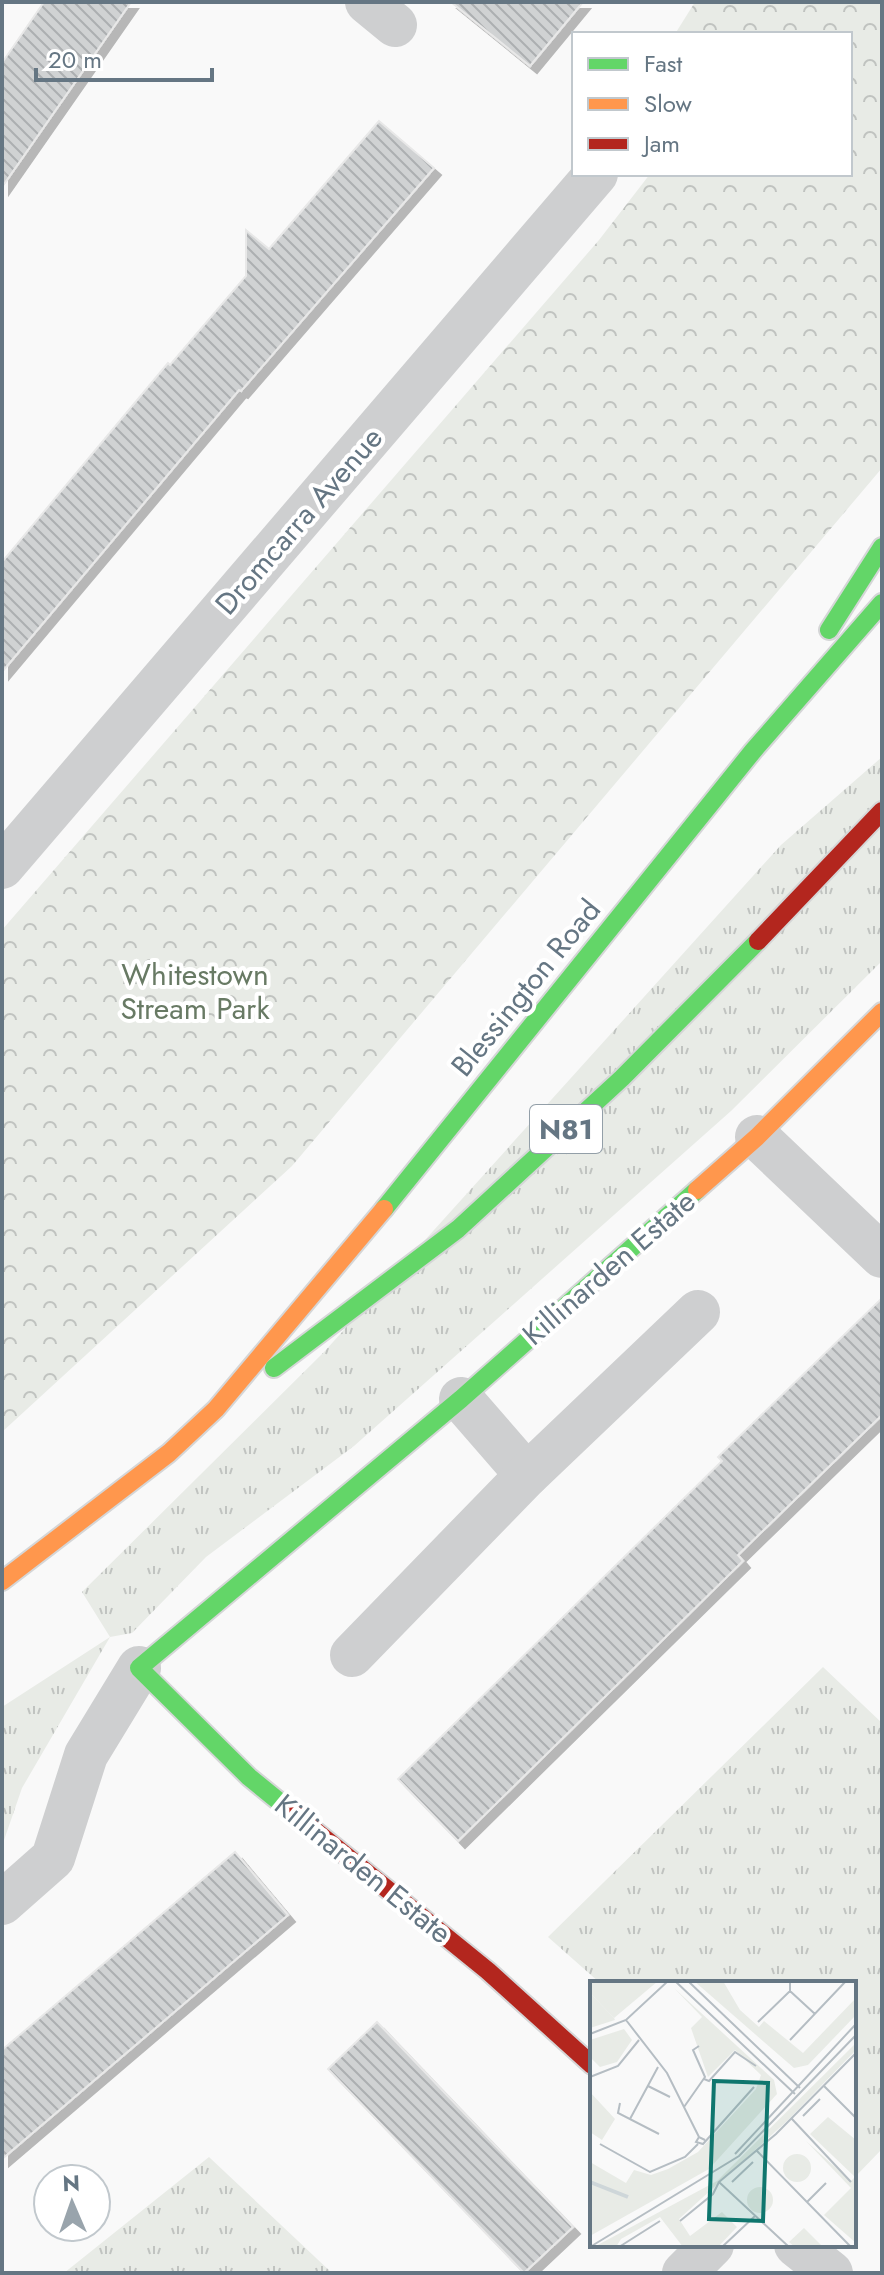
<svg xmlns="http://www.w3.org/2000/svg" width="884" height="2275" viewBox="0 0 884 2275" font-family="Jost,sans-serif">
  <defs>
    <pattern id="grass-tufts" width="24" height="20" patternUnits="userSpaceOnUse" patternTransform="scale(2)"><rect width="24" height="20" fill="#e8ebe6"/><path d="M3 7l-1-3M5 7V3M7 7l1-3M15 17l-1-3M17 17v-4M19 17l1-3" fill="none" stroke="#c0c3c0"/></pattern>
    <pattern id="park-crowns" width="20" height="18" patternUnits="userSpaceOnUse" patternTransform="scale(2)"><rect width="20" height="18" fill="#e8ebe6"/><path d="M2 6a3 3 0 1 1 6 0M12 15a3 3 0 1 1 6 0" fill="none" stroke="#c0c3c0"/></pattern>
    <pattern id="building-back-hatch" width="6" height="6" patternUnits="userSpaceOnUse" patternTransform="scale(2)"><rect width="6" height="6" fill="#d0d2d3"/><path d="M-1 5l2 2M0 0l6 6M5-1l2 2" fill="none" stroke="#acafb1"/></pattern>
    <filter id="shadow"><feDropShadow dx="7" dy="7" stdDeviation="0" flood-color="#0004"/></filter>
  </defs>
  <rect width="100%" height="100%" fill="#f9f9f9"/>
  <g fill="url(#grass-tufts)">
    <polygon points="882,757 882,961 731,1111 354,1446 206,1557 132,1633 110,1637 22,1788 2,1846 2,1707 110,1637 82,1592 324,1352 781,845"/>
    <polygon points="823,1667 882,1723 882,2149 854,2178 854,1983 600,1983 548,1937"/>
    <polygon points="209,2157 332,2273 64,2273"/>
  </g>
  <polygon fill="url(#park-crowns)" points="695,2 882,2 882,468 292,1166 2,1432 2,930 599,240 650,174 850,174 850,34 675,34"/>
  <g fill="url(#building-back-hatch)" stroke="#e8e8e8" stroke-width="2" filter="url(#shadow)">
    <polygon points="44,2 131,2 2,187 2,63"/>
    <polygon points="451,2 583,2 530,66"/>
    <polygon points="379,121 434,168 241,391 239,390 2,672 2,562 168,363 170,365 246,276 246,230 269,249"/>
    <polygon points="882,1298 882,1415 738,1555 743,1561 458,1841 398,1779 722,1461 718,1457"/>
    <polygon points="235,1852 288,1915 2,2159 2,2050"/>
    <polygon points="377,2022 573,2227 524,2273 328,2069"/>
  </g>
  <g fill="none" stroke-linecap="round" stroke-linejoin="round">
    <defs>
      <g id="fast">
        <polyline points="829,630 882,547"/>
        <polyline points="384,1209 753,751 882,603"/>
        <polyline points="274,1368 458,1229 622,1078 758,941"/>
        <polyline points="292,1812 249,1777 139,1668 461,1399 697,1190"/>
      </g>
      <g id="slow">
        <polyline points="697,1190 757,1137 882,1012"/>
        <polyline points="2,1581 169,1453 216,1409 384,1209"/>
      </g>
      <g id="jam">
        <polyline points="758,941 882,811"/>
        <polyline points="292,1812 488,1971 592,2065"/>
      </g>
    </defs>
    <use href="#fast" stroke="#d5d6d7" stroke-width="22"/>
    <use href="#slow" stroke="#d5d6d7" stroke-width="22"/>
    <use href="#jam" stroke="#d5d6d7" stroke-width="22"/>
    <g stroke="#cecfd0" stroke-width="44">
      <polyline points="367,2 395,25"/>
      <polyline points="2,867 596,174"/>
      <polyline points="757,1137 882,1256"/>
      <polyline points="461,1399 527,1475"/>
      <polyline points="352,1655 527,1475 698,1312"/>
      <polyline points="2,1903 53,1858 86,1755 139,1668"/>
      <polyline points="796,2245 831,2273"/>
      <polyline points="684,2273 712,2245"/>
    </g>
    <use href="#fast" stroke="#63d668" stroke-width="18"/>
    <use href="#slow" stroke="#ff974d" stroke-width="18"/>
    <use href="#jam" stroke="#b3261e" stroke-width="18"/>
  </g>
  <g text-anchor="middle" stroke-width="8" stroke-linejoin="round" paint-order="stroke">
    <rect fill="#fff" stroke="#939fa8" stroke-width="2" x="530" y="1105" width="72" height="48" rx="6"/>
    <g font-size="28" font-weight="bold" fill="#657683">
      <text x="566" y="1139">N81</text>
    </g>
    <g font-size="30" fill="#657683" stroke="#fff">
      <text transform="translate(299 521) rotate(-49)" y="10">Dromcarra Avenue</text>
      <text transform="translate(526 988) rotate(-51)" y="10">Blessington Road</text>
      <text transform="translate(609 1268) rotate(-41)" y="10">Killinarden Estate</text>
      <text transform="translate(363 1869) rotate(39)" y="10">Killinarden Estate</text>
    </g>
    <g font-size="30" fill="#687a64" stroke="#fff">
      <text x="195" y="985">Whitestown<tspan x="195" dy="34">Stream Park</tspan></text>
    </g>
  </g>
  <g transform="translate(590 1981)">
    <rect width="266" height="266" fill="#f9f9f9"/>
    <path d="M266,62V69L197,140L89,238L100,255L132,231L147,246L128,266H93L70,236L31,258L26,266H4L127,200ZM0,111L25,138L12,159L0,151ZM238,136L266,159V262L234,234L261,207L216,160L261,200L265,196L220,153ZM193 187a14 14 0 1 1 28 0a14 14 0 1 1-28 0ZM157 219a13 13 0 1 1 26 0a13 13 0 1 1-26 0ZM214,247L233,266H205L199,261Z" fill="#e8ebe6"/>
    <path d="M104,0H133L150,29L169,46L174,40L213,72L266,17V34L218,84L204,87ZM84,7L184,99L187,113L119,188L0,255V181L36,202L44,189L61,194L78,188L108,171L166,108L171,94L145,69L118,96L101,47L112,36ZM0,12L24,37L25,39L0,47ZM34,48L42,59L27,81L10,86L0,76V59Z" fill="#e8ebe6"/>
    <path d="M0,0H68L24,37L0,12Z" fill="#e8ebe6"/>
    <path fill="none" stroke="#ced6d9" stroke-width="4" d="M0,201L38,216"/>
    <path fill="none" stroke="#b5bdc3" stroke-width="2" d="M85,0L205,113M98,0L210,107M200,0V10L225,33M36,39L77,92L109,156M168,41L200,10M0,53L36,39L78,0M200,59L256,0M0,96L28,85L49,59M114,98L119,100L145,71L166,85M58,105L80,116M234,105L266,137M30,122L28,132L69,153M94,126L115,96L103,69L109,65M213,135L230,118M40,138L68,86M202,138L261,201M115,159L109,156L106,161L113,163L164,106M10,163L60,191L95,176L108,163M167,170L261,266M145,173L266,43M142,201L163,181M217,221L236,202M90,240L123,213L129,201M0,266L149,175L266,54M29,266L70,240M132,266L165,235M199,266L129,201L186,153L266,72"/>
    <path fill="#0f766e" fill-opacity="0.15" stroke="#0f766e" stroke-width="4" d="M124,100L178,102L173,240L119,238Z"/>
    <rect width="266" height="266" fill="none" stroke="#657683" stroke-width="4"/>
  </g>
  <rect width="884" height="2275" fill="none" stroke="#657683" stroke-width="8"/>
  <rect x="572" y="32" width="280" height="144" fill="#ffffff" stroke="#c1c8cd" stroke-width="2"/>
  <rect x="588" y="58" width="40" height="12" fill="#63d668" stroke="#c1c8cd" stroke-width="2"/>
  <text x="644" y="72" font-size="24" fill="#657683">Fast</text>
  <rect x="588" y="98" width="40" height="12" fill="#ff974d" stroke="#c1c8cd" stroke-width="2"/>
  <text x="644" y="112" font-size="24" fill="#657683">Slow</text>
  <rect x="588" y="138" width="40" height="12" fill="#b3261e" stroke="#c1c8cd" stroke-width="2"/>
  <text x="644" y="152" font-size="24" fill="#657683">Jam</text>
  <g transform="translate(72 2203) rotate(358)"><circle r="38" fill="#ffffff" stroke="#c1c8cd" stroke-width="2"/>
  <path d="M0-6L14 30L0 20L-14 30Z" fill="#99a4ac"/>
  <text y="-12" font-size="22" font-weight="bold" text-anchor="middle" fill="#657683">N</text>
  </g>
  <path d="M36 68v12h176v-12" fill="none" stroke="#657683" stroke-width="4"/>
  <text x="48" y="68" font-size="24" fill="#657683" stroke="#ffffff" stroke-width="6" paint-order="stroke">20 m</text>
</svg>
